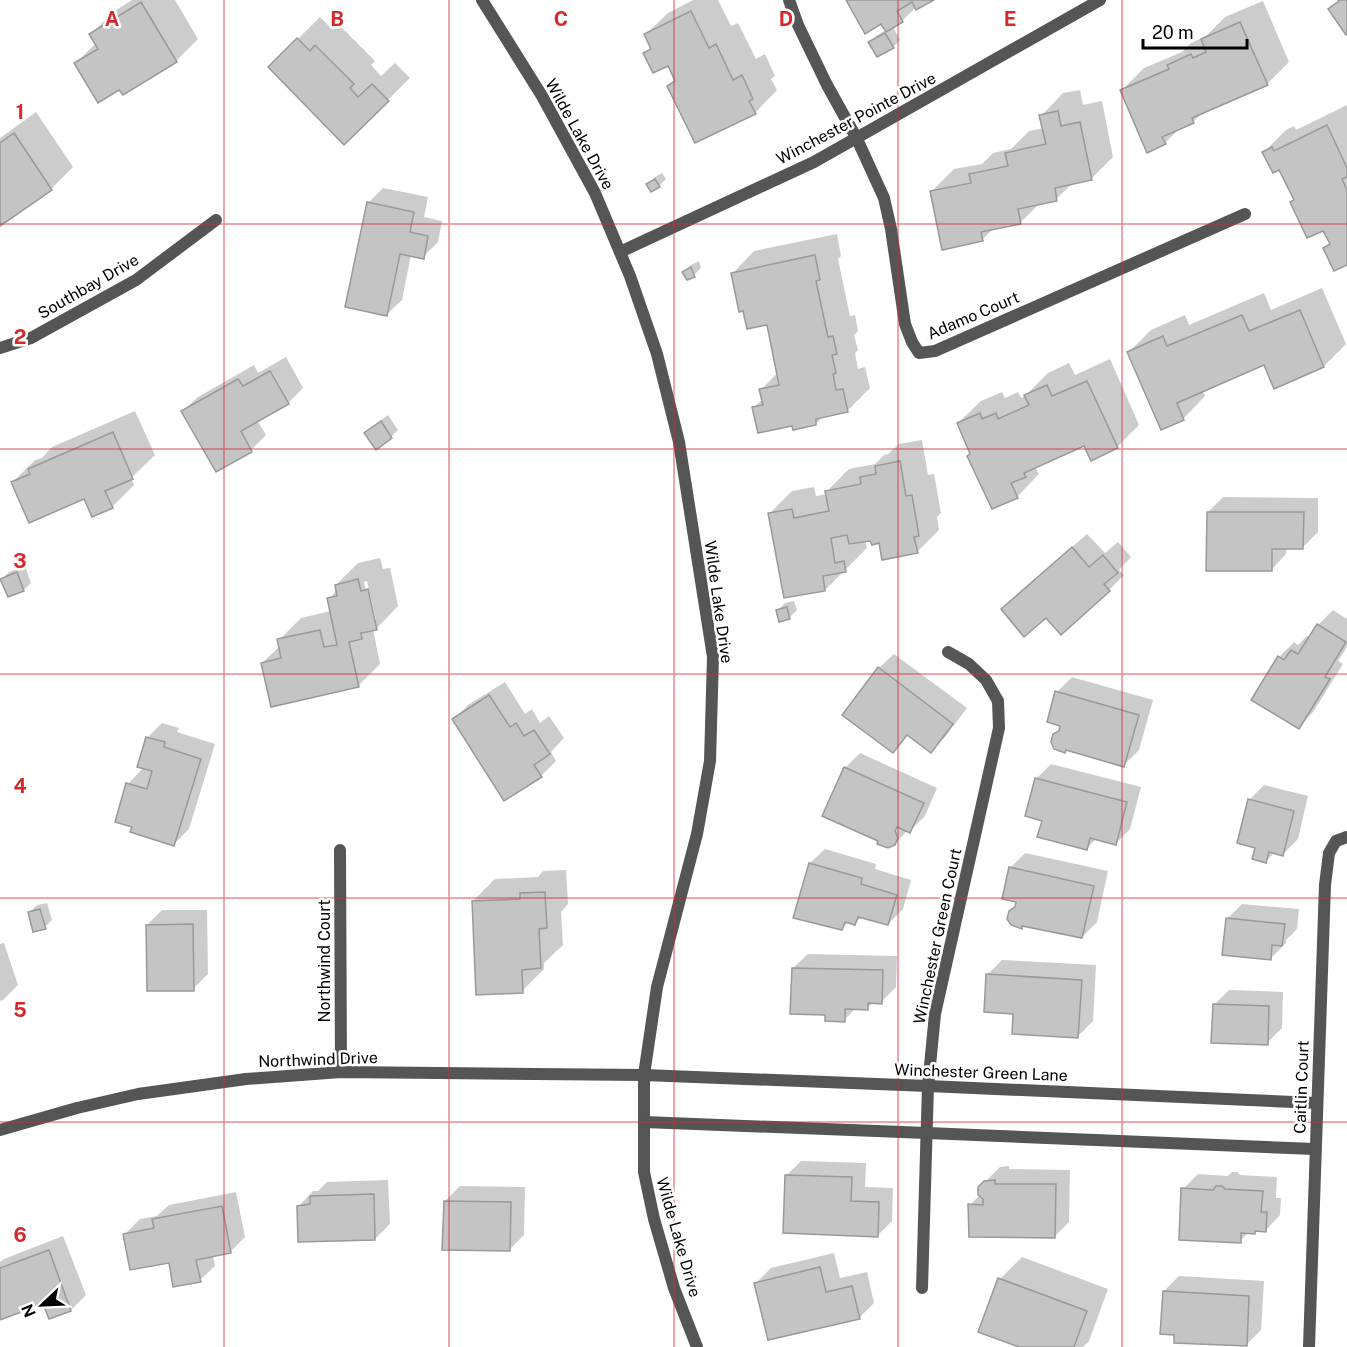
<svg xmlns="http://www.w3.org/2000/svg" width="1347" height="1347" viewBox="0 0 1347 1347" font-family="'Public Sans',sans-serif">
  <rect width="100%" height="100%" fill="#fff"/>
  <g fill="#0003" fill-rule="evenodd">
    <polygon points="132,0 175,0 198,39 176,61 120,88 76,63 96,43 91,34 113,12"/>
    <polygon points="693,0 718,0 731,26 738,23 756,59 765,54 775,76 771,79 777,90 755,113 668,86 676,79 668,64 645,53 651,47 645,35 668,13"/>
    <polygon points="847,0 931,0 916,7 902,21 893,27 900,40 893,47 870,42 877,35 886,30 882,22"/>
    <polygon points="1263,1 1289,62 1267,84 1203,112 1193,122 1181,127 1165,143 1122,90 1144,68 1182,52 1191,43 1206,36 1225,17"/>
    <polygon points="320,17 333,30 338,24 375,61 371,65 381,76 395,63 410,78 344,143 270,67"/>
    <polygon points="1080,90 1083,105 1102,101 1113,157 1091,179 1073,183 1056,199 1041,202 1020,223 994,228 982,240 932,191 954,169 982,164 993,153 1011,149 1029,131 1044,128 1041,116 1063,93"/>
    <polygon points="1347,105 1347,263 1325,248 1330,242 1324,229 1295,200 1280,168 1264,152 1286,130 1294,126 1296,130"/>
    <polygon points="36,112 73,167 51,189 0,224 0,138"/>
    <polygon points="662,173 666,179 659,186 648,184 655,177"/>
    <polygon points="383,188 428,197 424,217 442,221 438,242 423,257 411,255 402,300 387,314 368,203"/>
    <polygon points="837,234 841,256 838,259 850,316 855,315 858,331 854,335 858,350 855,353 858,369 865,367 870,388 847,411 824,415 816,424 793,424 754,407 763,399 761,390 778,372 768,323 732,274 754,251"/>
    <polygon points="699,261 701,268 694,275 687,278 684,272 691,265"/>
    <polygon points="1322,288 1346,344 1324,366 1275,387 1265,363 1202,390 1205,396 1183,419 1129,352 1151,330 1185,315 1189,325 1264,293 1271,310"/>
    <polygon points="286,357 303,388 288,403 257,420 266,435 251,450 183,411 198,397 254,365 258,373"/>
    <polygon points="1110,359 1139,425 1117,447 1085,444 1035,467 1039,474 1017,497 972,453 958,423 981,401 1002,392 1005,398 1018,392 1021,398 1026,395 1048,373 1069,363 1075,375"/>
    <polygon points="135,411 155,455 131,478 134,485 112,507 85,497 13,482 35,460 42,458 52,447"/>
    <polygon points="388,415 398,430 391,437 366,433 373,426"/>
    <polygon points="922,440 928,475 934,474 941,513 937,517 939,530 917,552 871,539 865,540 867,548 825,590 770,513 792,491 814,487 816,496 828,494 827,491 849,469 875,464 884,455 888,454 899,444"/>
    <polygon points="1223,497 1318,498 1318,532 1303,547 1286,547 1286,554 1272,569 1208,512"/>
    <polygon points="1087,534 1105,553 1118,542 1131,557 1119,570 1124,575 1109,590 1061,632 1046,616 1018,595"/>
    <path d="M380,558L383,569L390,568L398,606L376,629H373L380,664L358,686L262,663L280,646L279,640L301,618L331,611L329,599L337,590L336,585L358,563ZM367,581L376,620H373L364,582Z"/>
    <polygon points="25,566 31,583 24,590 2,579 9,572"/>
    <polygon points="794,601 797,610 790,617 780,620 778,610 785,603"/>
    <polygon points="1333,610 1347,619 1347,647 1338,661 1343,664 1313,712 1299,727 1279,657 1294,642 1298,645 1307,636 1310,638 1318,625"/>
    <polygon points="894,654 967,708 945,737 931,751 909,734 893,751 879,668"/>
    <polygon points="1072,677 1153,700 1139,750 1124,765 1067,749 1054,735 1062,727 1057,692"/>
    <polygon points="505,682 525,714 532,709 540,723 549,716 564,738 551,752 556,761 541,776 504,799 453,720 468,705"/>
    <polygon points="162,723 179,728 177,732 215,744 189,829 174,844 128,784 144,767 147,738"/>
    <polygon points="860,753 937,788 925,816 910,831 908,830 894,844 880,840 845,768"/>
    <polygon points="1051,764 1141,787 1130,829 1115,844 1096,839 1087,848 1044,820 1036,779"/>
    <polygon points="1264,785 1308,796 1298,839 1283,854 1275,852 1265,862 1257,847 1249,800"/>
    <polygon points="825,849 876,864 875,869 911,880 903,909 888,924 862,916 855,923 848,922 842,928 810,863"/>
    <polygon points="1025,853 1108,871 1097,922 1082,937 1024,924 1022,927 1010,911 1017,904 1010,868"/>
    <polygon points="566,870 568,904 561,912 563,945 544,963 544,969 522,991 473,901 495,879 538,877 543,871"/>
    <polygon points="47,903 52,920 45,927 30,912 37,905"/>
    <polygon points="1242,904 1299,909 1297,929 1286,940 1286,943 1271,958 1227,919"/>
    <polygon points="162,910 207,910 208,974 193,989 147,925"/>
    <polygon points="4,943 18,985 3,1000 0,1001 0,944"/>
    <polygon points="808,954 897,956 896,987 881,1002 874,1002 867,1008 856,1008 844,1020 827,1013 793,968"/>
    <polygon points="1002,960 1096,965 1093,1021 1078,1036 1015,1013 987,975"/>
    <polygon points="1229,990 1283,992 1282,1028 1267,1043 1214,1005"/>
    <polygon points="801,1161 866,1163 865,1187 893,1188 892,1221 877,1236 786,1176"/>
    <polygon points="1009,1166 1009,1169 1070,1170 1069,1222 1055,1236 970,1205 980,1195 980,1187 1000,1167"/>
    <polygon points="1232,1172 1238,1172 1240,1175 1277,1177 1276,1198 1281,1198 1280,1215 1266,1230 1258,1230 1255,1233 1249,1232 1240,1241 1183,1189 1198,1174 1228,1176"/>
    <polygon points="388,1180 390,1224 375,1239 299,1206 313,1191 318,1191 327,1182"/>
    <polygon points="460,1186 525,1187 524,1235 509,1250 445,1201"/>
    <polygon points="236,1192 245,1237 230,1252 213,1255 215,1266 200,1280 125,1234 140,1219 157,1216 169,1205"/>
    <polygon points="63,1236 86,1295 71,1310 44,1302 0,1319 0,1262 4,1259"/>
    <polygon points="834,1253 840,1278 867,1272 874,1303 859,1318 756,1283 771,1268"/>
    <polygon points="1022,1257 1108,1289 1089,1341 1083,1347 1023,1347 1000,1279"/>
    <polygon points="1179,1276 1264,1281 1261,1330 1246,1345 1164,1291"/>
  </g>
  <g fill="#c4c4c4" stroke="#999" stroke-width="1.5">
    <polygon points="846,0 934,0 916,10 912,2 897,11 903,22 886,32 881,24 865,34"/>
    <polygon points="1338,0 1347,0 1347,34 1346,35 1328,9 1339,1"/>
    <polygon points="141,2 177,62 123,95 119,90 98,103 74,63 98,49 89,34"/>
    <polygon points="691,11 709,48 716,44 733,80 742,75 753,99 749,101 756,114 695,143 667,86 675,81 668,66 653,73 643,53 651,49 644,34"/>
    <polygon points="1240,22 1268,85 1192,118 1194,123 1162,137 1166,144 1147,153 1120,90 1169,69 1167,65 1191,54 1193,58 1206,52 1201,39"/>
    <polygon points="885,33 894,48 877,57 868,42"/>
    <polygon points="297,38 310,51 315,45 354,84 350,88 358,97 372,84 389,101 344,145 268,67"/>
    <polygon points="1058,111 1061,126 1080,122 1092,180 1055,188 1057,201 1018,209 1021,224 981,232 983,241 942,250 930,191 971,183 969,174 1008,166 1005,153 1046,144 1039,115"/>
    <polygon points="1327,125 1347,168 1347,177 1342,179 1347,190 1347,265 1334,271 1323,248 1330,244 1323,231 1307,238 1290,202 1294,200 1279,170 1273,173 1262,152 1272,147 1274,151"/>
    <polygon points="14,133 52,190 0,226 0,143"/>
    <polygon points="655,179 660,187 651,192 646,184"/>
    <polygon points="367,202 414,212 410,232 428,236 424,259 400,254 387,316 345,307"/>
    <polygon points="815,255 820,280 816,281 828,337 833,336 837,354 832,355 836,373 833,374 836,390 843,389 848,412 816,419 816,425 793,430 792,426 758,433 752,407 763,405 759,389 779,385 767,325 747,329 743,311 739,312 731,273"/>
    <polygon points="691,267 695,277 687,280 682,272"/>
    <polygon points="1300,310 1324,367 1274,389 1264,365 1177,403 1184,420 1161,430 1127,352 1163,336 1167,346 1242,315 1249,331"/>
    <polygon points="270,371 289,404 241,431 252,452 216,472 181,411 238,379 243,386"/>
    <polygon points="1087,381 1118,448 1091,461 1084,446 1024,473 1026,477 1011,483 1018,498 992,509 967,456 970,454 957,423 980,413 982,419 996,413 998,419 1029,405 1024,395 1047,385 1052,396"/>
    <polygon points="381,421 392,438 376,450 364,433"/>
    <polygon points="113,432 133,479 105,491 113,508 92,517 84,499 29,523 11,482 30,474 28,469"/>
    <polygon points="900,461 906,496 912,495 919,536 914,537 918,553 882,560 879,543 872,545 870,541 849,544 847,535 831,538 835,563 844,561 846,572 823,576 825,591 784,598 768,513 792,509 794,518 829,511 825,491 861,484 860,477 876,474 875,466"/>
    <polygon points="1207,512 1304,512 1303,549 1272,549 1272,571 1206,571"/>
    <polygon points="1072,547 1089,567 1103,555 1118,573 1104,584 1110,591 1061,635 1046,618 1024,637 1001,609"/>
    <polygon points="17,572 24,591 8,597 0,579"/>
    <polygon points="358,579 361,591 368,589 377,630 361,633 362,639 349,642 359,687 271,707 261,663 281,658 277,639 320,630 324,647 337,645 327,598 337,596 335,585"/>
    <polygon points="787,607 790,619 779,622 776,610"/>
    <polygon points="1317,624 1346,642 1325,677 1330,679 1299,729 1251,700 1278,656 1284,660 1291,650 1298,654"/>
    <polygon points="878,667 953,724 931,753 907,735 893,753 842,715"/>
    <polygon points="1055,691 1139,715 1124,767 1066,750 1065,753 1054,749 1051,742 1053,734 1059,731 1060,726 1047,722"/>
    <polygon points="489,695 510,727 516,723 524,736 534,730 550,754 534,765 542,777 504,801 452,719"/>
    <polygon points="146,737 165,742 164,747 201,759 174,846 130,832 132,827 115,822 126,783 147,789 152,771 137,767"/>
    <polygon points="844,767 924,803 910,833 897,827 895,831 898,838 895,845 888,848 877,844 878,841 822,816"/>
    <polygon points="1035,778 1127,802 1116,845 1090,838 1087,850 1037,837 1042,821 1025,816"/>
    <polygon points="1248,799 1294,811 1283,856 1269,852 1266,863 1252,859 1255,848 1237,843"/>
    <polygon points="809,863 862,878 861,884 897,895 888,925 858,917 855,925 845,922 842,930 793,918"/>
    <polygon points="1009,867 1094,886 1082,938 1022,926 1022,929 1011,925 1007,919 1009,911 1015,907 1016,902 1002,899"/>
    <polygon points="545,892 547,928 539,929 541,968 522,970 523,993 476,995 472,901 520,899 520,893"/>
    <polygon points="40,909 46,929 33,932 28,912"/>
    <polygon points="1226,918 1285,924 1282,946 1272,945 1271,960 1222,955"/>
    <polygon points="193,924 194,991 147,991 146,925"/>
    <polygon points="792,968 883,970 882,1004 868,1003 868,1010 845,1009 845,1022 825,1021 825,1015 790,1014"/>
    <polygon points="986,974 1082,980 1078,1038 1012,1034 1013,1014 984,1012"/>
    <polygon points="1213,1004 1269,1006 1268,1045 1211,1043"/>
    <polygon points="785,1175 852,1177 851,1201 879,1202 878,1237 783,1233"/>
    <polygon points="995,1180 995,1184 1056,1184 1055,1238 969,1237 968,1204 983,1205 983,1199 978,1195 978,1187 984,1181"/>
    <polygon points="1216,1186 1222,1186 1225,1189 1263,1191 1261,1212 1267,1212 1266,1232 1255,1231 1255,1234 1241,1233 1241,1243 1179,1240 1181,1188 1213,1190"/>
    <polygon points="374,1194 375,1240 298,1242 297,1206 310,1204 310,1196"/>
    <polygon points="444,1201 511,1202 510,1251 442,1250"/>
    <polygon points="222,1206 231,1253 196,1260 201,1282 173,1287 169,1263 130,1270 123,1234 154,1228 152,1219"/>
    <polygon points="49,1250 71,1311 49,1319 43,1304 0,1320 0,1268"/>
    <polygon points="820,1267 826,1292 852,1286 860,1319 768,1340 754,1283"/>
    <polygon points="998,1278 1087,1311 1074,1347 1019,1347 978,1332"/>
    <polygon points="1163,1291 1249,1296 1247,1346 1174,1343 1174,1335 1160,1334"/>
  </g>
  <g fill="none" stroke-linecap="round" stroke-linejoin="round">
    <g stroke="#555" stroke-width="12">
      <polyline points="482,0 542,96 595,193 630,276 657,354 679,442 713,657 710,761 697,834 657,987 644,1075 644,1172 654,1219 674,1288 697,1347"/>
      <polyline points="789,0 798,25 827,85 857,139 884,198 891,229 905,324 912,342 919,353 935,351 1245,214"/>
      <polyline points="620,252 814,162 1100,0"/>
      <polyline points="0,348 31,338 136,280 216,220"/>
      <polyline points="340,850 341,1072"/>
      <polyline points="644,1122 927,1133 1315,1149"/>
      <polyline points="0,1130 77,1108 138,1094 246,1079 341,1072 644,1075 928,1086 1317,1103"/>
      <polyline points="922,1288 928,1086 935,1014 999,728 998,701 986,680 969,664 948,652"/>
      <polyline points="1309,1347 1325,885 1329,853 1336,841 1347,837"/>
    </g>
  </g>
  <path fill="none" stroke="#d62828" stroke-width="1.5" stroke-opacity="0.55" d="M224,0V1347M449,0V1347M674,0V1347M898,0V1347M1122,0V1347M0,224H1347M0,449H1347M0,674H1347M0,898H1347M0,1122H1347"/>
  <g text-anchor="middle" stroke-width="5" stroke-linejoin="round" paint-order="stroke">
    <g font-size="16" fill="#000" stroke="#fff">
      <text transform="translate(856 118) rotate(-28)" y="6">Winchester Pointe Drive</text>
      <text transform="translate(580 134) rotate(61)" y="6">Wilde Lake Drive</text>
      <text transform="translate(88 286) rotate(-30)" y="6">Southbay Drive</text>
      <text transform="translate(973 315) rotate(-23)" y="6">Adamo Court</text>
      <text transform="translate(719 602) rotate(82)" y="6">Wilde Lake Drive</text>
      <text transform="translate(937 936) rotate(-78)" y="6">Winchester Green Court</text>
      <text transform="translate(324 961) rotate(-90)" y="6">Northwind Court</text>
      <text transform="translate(318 1059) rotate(-2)" y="6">Northwind Drive</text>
      <text transform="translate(981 1072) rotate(2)" y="6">Winchester Green Lane</text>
      <text transform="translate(1301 1087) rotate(-88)" y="6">Caitlin Court</text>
      <text transform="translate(679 1237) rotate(74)" y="6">Wilde Lake Drive</text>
    </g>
  </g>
  <g font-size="20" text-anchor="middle" font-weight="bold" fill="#d62828" stroke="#fff" stroke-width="5" stroke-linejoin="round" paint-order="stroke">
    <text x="112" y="26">A</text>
    <text x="337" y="26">B</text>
    <text x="561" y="26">C</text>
    <text x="786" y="26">D</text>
    <text x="1010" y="26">E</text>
    <text x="20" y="119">1</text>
    <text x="20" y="344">2</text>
    <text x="20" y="568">3</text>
    <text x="20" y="793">4</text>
    <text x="20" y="1017">5</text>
    <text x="20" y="1242">6</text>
  </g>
  <g transform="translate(42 1305) rotate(247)" stroke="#ffffff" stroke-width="4.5" paint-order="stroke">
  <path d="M0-4.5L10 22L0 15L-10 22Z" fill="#000000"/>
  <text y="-9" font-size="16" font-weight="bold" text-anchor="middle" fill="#000000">N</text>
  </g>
  <path d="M1143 39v9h104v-9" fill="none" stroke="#000000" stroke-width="3"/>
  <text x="1152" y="39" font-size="18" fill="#000000" stroke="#ffffff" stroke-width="4.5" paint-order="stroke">20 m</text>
</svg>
